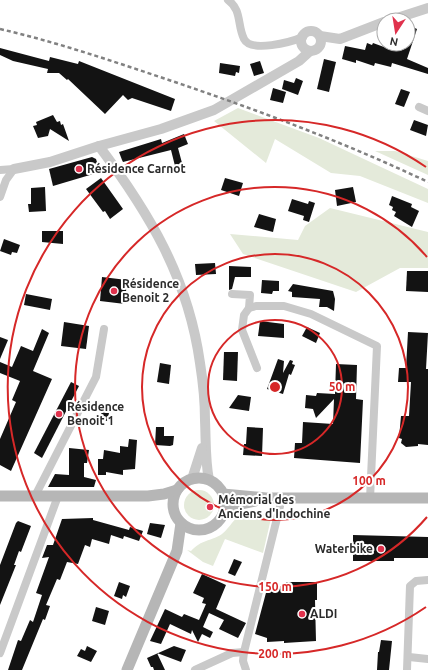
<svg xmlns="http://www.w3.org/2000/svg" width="428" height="670" viewBox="0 0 428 670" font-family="Ubuntu,sans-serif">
  <rect width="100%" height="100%" fill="#fff"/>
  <g fill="#e4eada">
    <polygon points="238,108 319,138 428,189 428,203 360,176 331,173 275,139 266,163 214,121"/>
    <polygon points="375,151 395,151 428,161 428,175"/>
    <polygon points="330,208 428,232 428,268 400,268 356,292 243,254 230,234 298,240 305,226"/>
    <circle cx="199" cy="505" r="15"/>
    <path d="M245,514H272L263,553L225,539L213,566L203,562L187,550L191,551C202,539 210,542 222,534C231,527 233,517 245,514Z"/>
  </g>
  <g fill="#131313">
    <polygon points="408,25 417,29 407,59 428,68 428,74 392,63 391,67 375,63 374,66 356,60 356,63 342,59 345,46 365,50 367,43 372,45 373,43 384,47 385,44 408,44"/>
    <polygon points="0,48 49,61 50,57 78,64 79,61 175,99 171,111 132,98 128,100 123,95 105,114 68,79 67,80 59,73 47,73 48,69 13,61 0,55"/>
    <polygon points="324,59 336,62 329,92 317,89"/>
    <polygon points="260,61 264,73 254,76 250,64"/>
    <polygon points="220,63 240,66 239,73 236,72 235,76 219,73"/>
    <polygon points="296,78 303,81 298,95 282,89 284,80 294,83"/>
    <polygon points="273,88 286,92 283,103 270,100"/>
    <polygon points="401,89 410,92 404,107 395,104"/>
    <polygon points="53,115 57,122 60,121 61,125 63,124 69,141 50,129 48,136 38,138 33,126 37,125 36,122"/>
    <polygon points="414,120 428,125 426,136 410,130"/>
    <polygon points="184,134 188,144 178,148 182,163 175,166 171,150 123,162 122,160 119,152 161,139 162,143"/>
    <polygon points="92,157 96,159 100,172 53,186 49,169"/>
    <polygon points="101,178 123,209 110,219 105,211 103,212 86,189"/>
    <polygon points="225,178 243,183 239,196 221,190"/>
    <polygon points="45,187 46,211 29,212 28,204 31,204 31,188"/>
    <polygon points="353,187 356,202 337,206 335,190"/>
    <polygon points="392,196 412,204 411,207 419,211 412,227 394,216 396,212 392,210 393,207 389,205"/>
    <polygon points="292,199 308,204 309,201 315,203 309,222 303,220 304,216 288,211"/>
    <polygon points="259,214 276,219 273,232 254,227"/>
    <polygon points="42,231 63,231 63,244 42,242"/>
    <polygon points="4,239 20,245 17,253 12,252 11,255 0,251"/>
    <polygon points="215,263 216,274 196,275 195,264"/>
    <polygon points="229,266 251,267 251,277 235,277 232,289 229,290"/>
    <polygon points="407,271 428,271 428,292 406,291"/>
    <polygon points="102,277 127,280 125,304 100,301"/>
    <polygon points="262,280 279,281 279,291 273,291 272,294 261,293"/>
    <polygon points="293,284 333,291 335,299 334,311 327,307 319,307 320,299 292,297 292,292 288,291"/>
    <polygon points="26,294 52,299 50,310 24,305"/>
    <polygon points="260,321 284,324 284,338 258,336"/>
    <polygon points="64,322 89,326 86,349 61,346"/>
    <polygon points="307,327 320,333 316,343 302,336"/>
    <polygon points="42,329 49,333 33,371 52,379 11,471 0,465 0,439 16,402 12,400 20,381 0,373 0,362 12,367 21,346 33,351"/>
    <polygon points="408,332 428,333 426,369 428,369 428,445 418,444 418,446 406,447 401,443 402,439 399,438 401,416 409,416 411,382 398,382 399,368 406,368"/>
    <polygon points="0,337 8,340 0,359"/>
    <polygon points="224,352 238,352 237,381 223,380"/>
    <polygon points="278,359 284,361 283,373 290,360 293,361 292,364 295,365 291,375 289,374 283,394 267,389"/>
    <polygon points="160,363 171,365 169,384 157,382"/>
    <polygon points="336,364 357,365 356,399 363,400 360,463 294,458 295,443 302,443 303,422 333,424 334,399 316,418 313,409 305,408 306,395 316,396 317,393 335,394"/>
    <polygon points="71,382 79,386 42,458 34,453"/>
    <polygon points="238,395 251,397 249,411 229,408"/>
    <polygon points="104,403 111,405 107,421 100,419"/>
    <polygon points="156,427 164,427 164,436 174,436 173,445 170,446 155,445"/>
    <polygon points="247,427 263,428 262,456 243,455 244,444 246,444"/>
    <polygon points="129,439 137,440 135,469 123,470 123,475 106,472 106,475 98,475 98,459 103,459 104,450 120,453 120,446 128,447"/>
    <polygon points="69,448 89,450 87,463 84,463 84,477 96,480 94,487 48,487 55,474 69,475"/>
    <polygon points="93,518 93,520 129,530 130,527 143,531 139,541 124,536 123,539 111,535 109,544 92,539 90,547 85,545 78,564 67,562 60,580 57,579 46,605 50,606 45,620 43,619 22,670 8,670 18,640 21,641 30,620 33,622 42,595 36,593 49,557 42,558 47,545 53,545 62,519"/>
    <polygon points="18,521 31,526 21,552 19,551 14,565 16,565 0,605 0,565 16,523"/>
    <polygon points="150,523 165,525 161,538 147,534"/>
    <polygon points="353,535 428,537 428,558 394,558 394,561 353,561"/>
    <polygon points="234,559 242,562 235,576 228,573"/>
    <polygon points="202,574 226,585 216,609 246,623 238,638 219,629 224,620 209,613 203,627 213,632 210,638 202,634 198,642 192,630 191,634 170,624 161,644 150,641 165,609 182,617 184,614 199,620 206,604 202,603 204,598 193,593"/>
    <polygon points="119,582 130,586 126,597 123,595 122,599 114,596"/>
    <polygon points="286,582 317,582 317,600 315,600 316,641 284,643 284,641 267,642 267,638 255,634 267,589 285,588"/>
    <polygon points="96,607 109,611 105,625 92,621"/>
    <polygon points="381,640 392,641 389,670 377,670 378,652 379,652"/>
    <polygon points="87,646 97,651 91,662 77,656 81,649 85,651"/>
    <polygon points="174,646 186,650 181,662 157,653 165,670 154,670 153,667 151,667 147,658"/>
  </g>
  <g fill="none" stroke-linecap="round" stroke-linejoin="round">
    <g stroke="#c9c9c9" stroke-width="8">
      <path d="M228,0C242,10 237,25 244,39C251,53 291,42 303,37"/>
      <polyline points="419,107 428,111"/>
      <polyline points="0,170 14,169"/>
      <polyline points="0,197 6,180 14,169"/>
      <polyline points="232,294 250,295 249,308"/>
      <polyline points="257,368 242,330 244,315 249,308 256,306 284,306 311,314 377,346 370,499"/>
      <polyline points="35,496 96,377 104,329"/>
      <polyline points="0,653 58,496"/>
      <polyline points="409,657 428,659"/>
      <polyline points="195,670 232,653 244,652"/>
      <polyline points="246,670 243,661 244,652 282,498"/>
      <polyline points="407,670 410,586 416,581 428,580"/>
    </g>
    <g stroke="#c9c9c9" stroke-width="10">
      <polyline points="391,20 428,8"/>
      <circle cx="311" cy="41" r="10"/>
      <polyline points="320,36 340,39 384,22"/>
      <path d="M99,146C149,213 188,277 200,363C203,382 205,401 205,420C206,441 205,460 209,480"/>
      <polyline points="14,169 50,162 99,146 161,129 214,110 299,61 310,51"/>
      <polyline points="192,479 202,448"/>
    </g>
    <g stroke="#b6b6b6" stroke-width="11">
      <circle cx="199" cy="504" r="26"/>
      <polyline points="223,494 266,498 428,498"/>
      <polyline points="0,496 148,496 164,494 177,490"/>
      <polyline points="225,510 236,505 255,501"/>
      <polyline points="127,670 177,551 181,523"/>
    </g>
    <path stroke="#818181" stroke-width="2.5" stroke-dasharray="4 3" stroke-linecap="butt" d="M0,29C52,41 103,58 154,75C247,106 339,140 428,182"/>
  </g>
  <g fill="none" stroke="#d62828" stroke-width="2">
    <circle cx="275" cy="387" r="67"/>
    <circle cx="275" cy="387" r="133"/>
    <path d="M427 517A200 200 0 1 1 427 257"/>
    <path d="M426 607A267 267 0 1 1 426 167"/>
  </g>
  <g fill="#e0324d" stroke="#fff" stroke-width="1.5">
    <circle cx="79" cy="169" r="4"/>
    <circle cx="114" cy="291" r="4"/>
    <circle cx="59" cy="414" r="4"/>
    <circle cx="210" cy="507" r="4"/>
    <circle cx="381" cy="549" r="4"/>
    <circle cx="302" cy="614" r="4"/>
  </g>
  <g text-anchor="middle" stroke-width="4" stroke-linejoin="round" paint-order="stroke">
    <g font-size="12" font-weight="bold" fill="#2c2c2c" stroke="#fff" text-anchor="start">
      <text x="87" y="173">Résidence Carnot</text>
      <text x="122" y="288">Résidence<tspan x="122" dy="14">Benoit 2</tspan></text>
      <text x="67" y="411">Résidence<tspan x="67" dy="14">Benoit 1</tspan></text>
      <text x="218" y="504">Mémorial des<tspan x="218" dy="14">Anciens d'Indochine</tspan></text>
      <text x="373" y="553" text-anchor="end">Waterbike</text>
      <text x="310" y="618">ALDI</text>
    </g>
  </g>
  <circle cx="275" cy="387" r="6" fill="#d62828" stroke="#fff" stroke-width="2"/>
  <g font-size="12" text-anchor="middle" font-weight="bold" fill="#d62828" stroke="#fff" stroke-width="4" stroke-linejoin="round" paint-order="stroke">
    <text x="342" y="391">50 m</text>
    <text x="369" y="485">100 m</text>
    <text x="275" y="591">150 m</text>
    <text x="275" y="658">200 m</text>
  </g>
  <g transform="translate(396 32) rotate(192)"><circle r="19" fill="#ffffff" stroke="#ababab"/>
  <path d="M0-3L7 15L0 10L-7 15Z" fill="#e0324d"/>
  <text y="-6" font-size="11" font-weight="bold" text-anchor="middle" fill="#2c2c2c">N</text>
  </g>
</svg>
